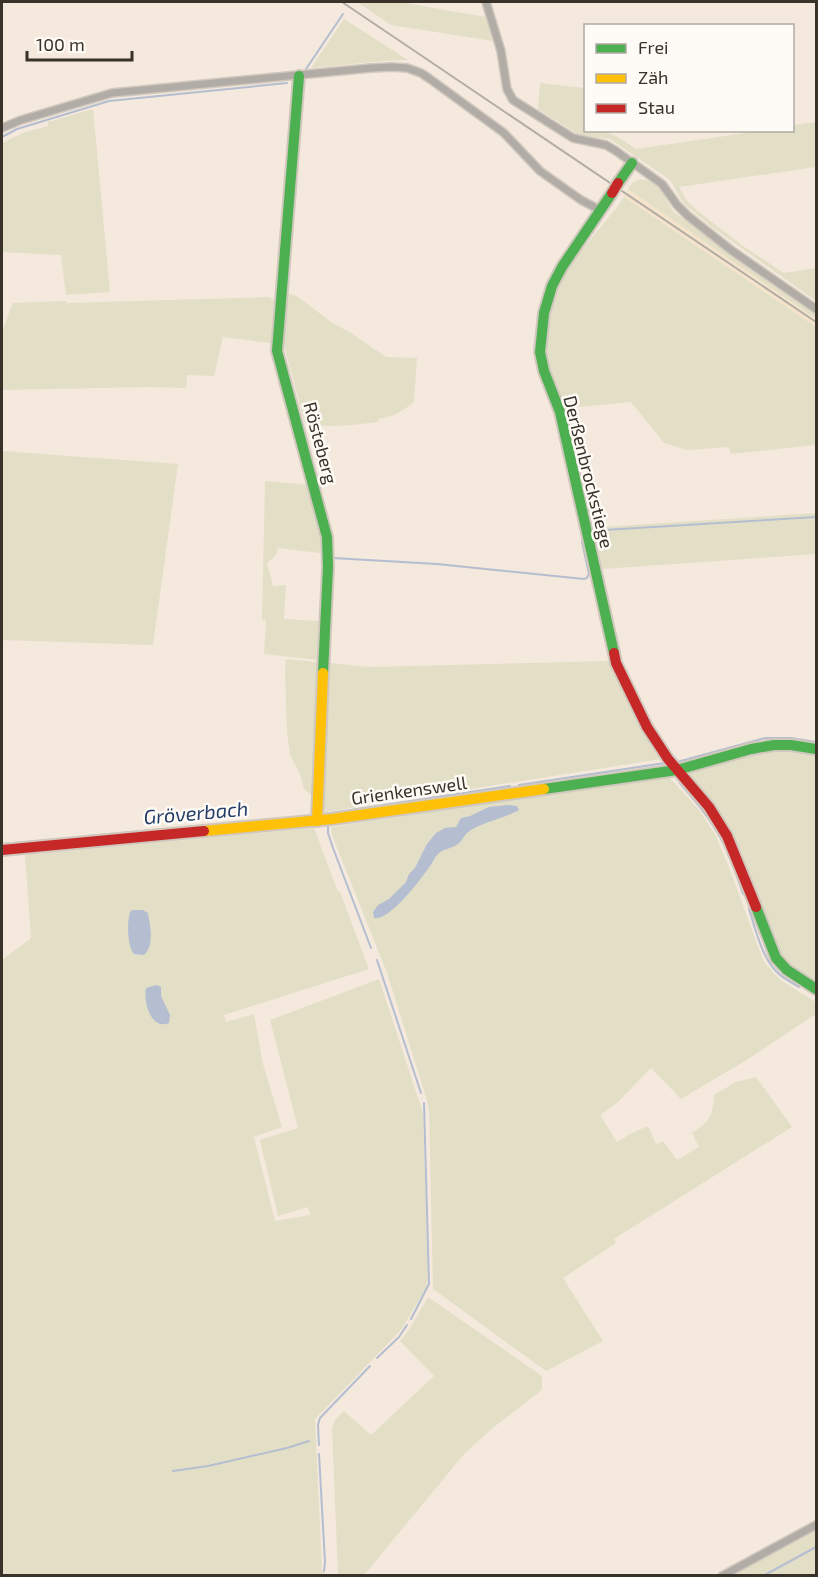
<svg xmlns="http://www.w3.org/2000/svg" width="818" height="1577" viewBox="0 0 818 1577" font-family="'Exo 2',sans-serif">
  <rect width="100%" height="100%" fill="#f4e9dc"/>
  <polygon fill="#f5e3cc" points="628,189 816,319 816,327 624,197"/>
  <g fill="#e3dfc7">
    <polygon points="357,2 399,2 486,17 493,41 391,25"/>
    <polygon points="344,19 408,60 383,61 311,68"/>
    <path d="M540,83L585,88L586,130C610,130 617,136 636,149L759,131L792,130L793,125L816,122V167L679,187L687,201L699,212L743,246L784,273L816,268V301L712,227L684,204L670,180L610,139L579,135L538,109Z"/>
    <polygon points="93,109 110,292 66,295 61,255 2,252 2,143 25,132 48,126 48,122"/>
    <polygon points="641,179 649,181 660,189 673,211 734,257 816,313 816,319 628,189 633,182"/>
    <path d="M624,197L816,327V445L731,454L729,447L687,450L664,443L631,402L567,408C561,395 553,381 549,366C543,342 546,312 556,289C568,263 599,230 617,207Z"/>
    <path d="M288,293L297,296L331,322L351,333L386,357L417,358L414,402C403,411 391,418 378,419V422C352,425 330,428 305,424L285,349L284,341Z"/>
    <polygon points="269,297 274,300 271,343 223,337 214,376 187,375 186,388 149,387 2,390 2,331 13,303 66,301 66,303"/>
    <polygon points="2,451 178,464 153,645 2,640"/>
    <polygon points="265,481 308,485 321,535 320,553 278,548 276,555 267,563 273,586 286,585 284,619 320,621 318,660 264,654 266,621 262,620"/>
    <polygon points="816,513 816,554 602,569 593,528 602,527"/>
    <polygon points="286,659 318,662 312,796 304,789 300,774 290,755 287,732 285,672"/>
    <polygon points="610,661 661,759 325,812 324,808 330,663 370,667"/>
    <path d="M781,747L816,753V982C798,971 785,964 775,944L743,856L730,827L710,800L689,773L692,769L762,750Z"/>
    <path d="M668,776L700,811L715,834L727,862L763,960C778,982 794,988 816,1002V1014L745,1061L681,1099L651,1068L617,1103L600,1115L617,1142L630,1134L648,1126L656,1144L663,1141L677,1160L699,1147L692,1133C710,1122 713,1115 714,1095L736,1082L756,1077L792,1127L614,1239L616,1243L563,1278L603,1341L546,1371L433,1289L429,1111L427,1100L387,973L332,835L331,827Z"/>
    <polygon points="314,828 338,892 340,892 369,969 224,1015 226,1022 254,1014 263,1064 282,1127 254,1137 275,1221 310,1215 308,1207 278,1216 260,1140 298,1128 270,1020 379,979 423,1113 428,1277 427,1287 401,1330 315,1419 322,1571 325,1573 325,1575 2,1576 2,960 31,938 25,855"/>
    <polygon points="428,1297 542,1376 542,1390 494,1427 465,1453 364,1575 338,1575 332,1428 335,1420 344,1411 371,1435 434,1376 400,1341 409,1330"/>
    <polygon points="816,1530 816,1575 740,1576 737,1572"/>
  </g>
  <g fill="#b4bed0">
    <path d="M507,805L517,806L519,810C503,819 481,822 467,833C464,836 462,841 458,844C452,849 444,848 438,854C434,858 433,862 430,866C421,879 390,921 374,918L373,912L378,905L389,899L406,882L409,874L415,868L427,844L436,833L445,828L456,827L461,818L470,816L489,807Z"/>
    <path d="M132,910H143L148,913C150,925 155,946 144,955L134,954C127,945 127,922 130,912Z"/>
    <path d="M156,985L161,987V996L170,1015L169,1023C151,1031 143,1001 146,988Z"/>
  </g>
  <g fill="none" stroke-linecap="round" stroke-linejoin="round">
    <g stroke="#b4bed0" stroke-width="2">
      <polyline points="306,69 343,14"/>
      <polyline points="2,137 17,129 109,101 287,83"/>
      <polyline points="593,533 604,530 816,517"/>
      <polyline points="333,558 437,564 584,579 587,578 589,574 582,542 583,538"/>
      <polyline points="677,762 765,738 791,738 816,742"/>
      <path d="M680,783C693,799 707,814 717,832C729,851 736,873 743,894"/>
      <polyline points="519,785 665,763"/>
      <polyline points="324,814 510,786"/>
      <polyline points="328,825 328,833 333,848 371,948"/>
      <polyline points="88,836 308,816"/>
      <polyline points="2,844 73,838"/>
      <path d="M749,909C755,928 762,957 776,971C782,978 791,982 799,987"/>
      <polyline points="377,960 421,1093"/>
      <polyline points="411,1319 429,1284 424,1103"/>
      <polyline points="377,1358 399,1337 407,1325"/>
      <polyline points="319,1445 318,1425 320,1418 370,1366"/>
      <polyline points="319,1454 325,1562 324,1571"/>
      <polyline points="173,1471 208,1466 287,1448 309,1441"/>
      <polyline points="763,1576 816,1547"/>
    </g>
    <defs>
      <g id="street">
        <polyline points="486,2 501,51 507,89 513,100 573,138 606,145 616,151 662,184 677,205 688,216 731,250 816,309"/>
        <polyline points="2,128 21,120 112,93 371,68 392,67 407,68 421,73 430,79 504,133 540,171 581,200 600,210"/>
        <polyline points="722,1576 816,1525"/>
      </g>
      <g id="fast">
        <polyline points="299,76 277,351 327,537 328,567 323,673"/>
        <polyline points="618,183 632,163"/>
        <polyline points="612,193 562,267 552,286 544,313 540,352 544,371 560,412 614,653"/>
        <polyline points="544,789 677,770 751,749 774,745 791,745 816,749"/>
        <polyline points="756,907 776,958 787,970 816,989"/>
      </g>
      <g id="slow">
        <polyline points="317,821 323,673"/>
        <polyline points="204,831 332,819 544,789"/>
      </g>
      <g id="jam">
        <polyline points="614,653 616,663 647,727 668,759 709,807 727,836 756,907"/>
        <polyline points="2,850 204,831"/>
      </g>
    </defs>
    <use href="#street" stroke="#d0c7bd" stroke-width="10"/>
    <use href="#fast" stroke="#d0c7bd" stroke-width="14"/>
    <use href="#slow" stroke="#d0c7bd" stroke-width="14"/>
    <use href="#jam" stroke="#d0c7bd" stroke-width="14"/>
    <use href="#street" stroke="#b2aca6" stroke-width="7"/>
    <use href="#fast" stroke="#4caf50" stroke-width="10"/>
    <use href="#slow" stroke="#ffc107" stroke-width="10"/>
    <use href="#jam" stroke="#c62828" stroke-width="10"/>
    <polyline stroke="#b3ada5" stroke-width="2" points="342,2 816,322"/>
    <defs>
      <polyline id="jam-bridge" points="612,193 618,183"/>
    </defs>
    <use href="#jam-bridge" stroke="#d0c7bd" stroke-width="14" stroke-linecap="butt"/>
    <use href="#jam-bridge" stroke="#c62828" stroke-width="10"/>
  </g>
  <g text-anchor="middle" stroke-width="5" stroke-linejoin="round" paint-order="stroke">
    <g font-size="18" fill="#393228" stroke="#fefaf5">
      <text transform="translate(320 443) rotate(75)" y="6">Rösteberg</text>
      <text transform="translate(588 472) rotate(76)" y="6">Derßenbrockstiege</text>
      <text transform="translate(409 791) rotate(-8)" y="6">Grienkenswell</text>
    </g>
    <g font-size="20" font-style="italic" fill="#243e69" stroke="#fefaf5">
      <text transform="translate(196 813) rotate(-5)" y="7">Gröverbach</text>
    </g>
  </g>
  <rect width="818" height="1577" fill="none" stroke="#393228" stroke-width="6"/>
  <rect x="584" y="24" width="210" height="108" fill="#fefaf5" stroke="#afaaa3" stroke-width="1.5"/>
  <rect x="596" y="44" width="30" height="9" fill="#4caf50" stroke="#afaaa3" stroke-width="1.5"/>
  <text x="638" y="54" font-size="18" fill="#393228">Frei</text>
  <rect x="596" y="74" width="30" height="9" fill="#ffc107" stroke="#afaaa3" stroke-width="1.5"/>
  <text x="638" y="84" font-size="18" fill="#393228">Zäh</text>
  <rect x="596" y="104" width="30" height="9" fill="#c62828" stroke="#afaaa3" stroke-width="1.5"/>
  <text x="638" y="114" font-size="18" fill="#393228">Stau</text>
  <path d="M27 51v9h105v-9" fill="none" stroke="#393228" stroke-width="3"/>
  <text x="36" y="51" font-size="18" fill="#393228" stroke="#fefaf5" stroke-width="4.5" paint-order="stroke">100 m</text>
</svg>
